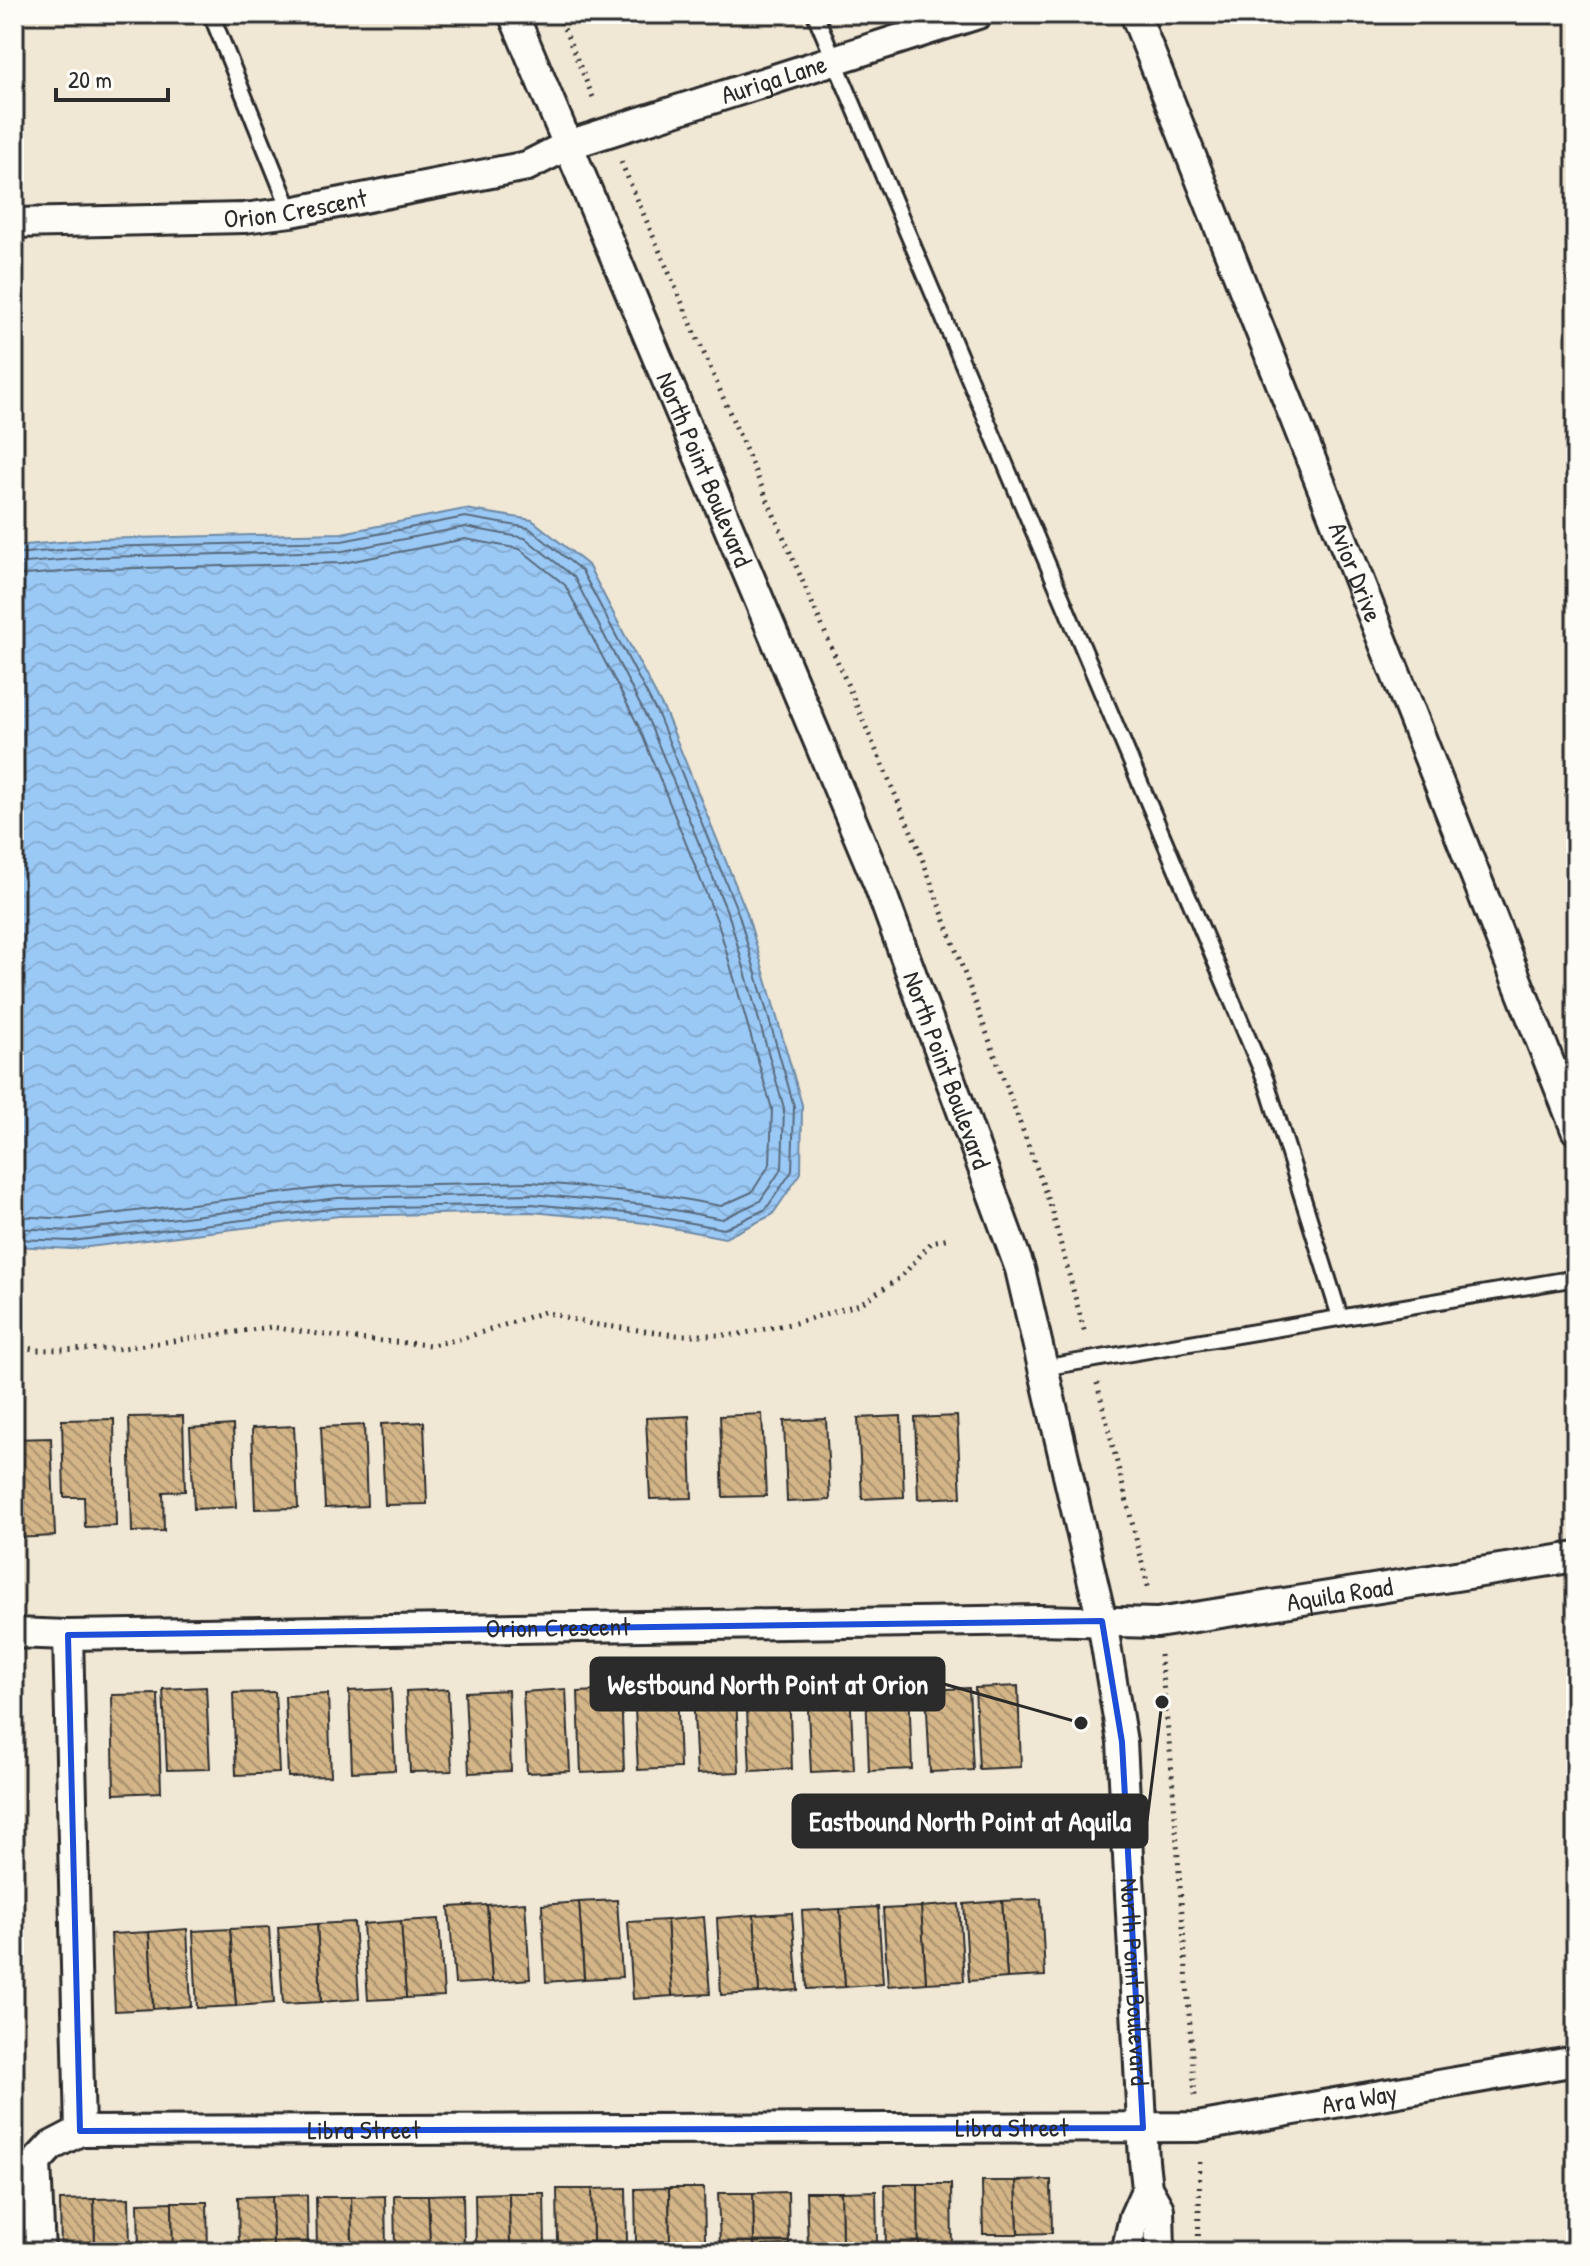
<svg xmlns="http://www.w3.org/2000/svg" width="1590" height="2266" viewBox="0 0 1590 2266" font-family="'Patrick Hand',sans-serif">
  <defs>
    <pattern id="water-waves" width="16" height="10" patternUnits="userSpaceOnUse" patternTransform="scale(2)"><rect width="16" height="10" fill="#9bc9f6"/><path d="M0 5q4-4 8 0t8 0" fill="none" stroke="#86add3"/></pattern>
    <pattern id="building-back-hatch" width="6" height="6" patternUnits="userSpaceOnUse" patternTransform="scale(2)"><rect width="6" height="6" fill="#d3b587"/><path d="M-1 5l2 2M0 0l6 6M5-1l2 2" fill="none" stroke="#ab936f"/></pattern>
  </defs>
  <rect width="100%" height="100%" fill="#f0e7d5"/>
  <filter id="ink" filterUnits="userSpaceOnUse"><feTurbulence type="fractalNoise" baseFrequency=".0125" numOctaves="2"/><feDisplacementMap in="SourceGraphic" scale="16" xChannelSelector="R" yChannelSelector="G"/><feConvolveMatrix kernelMatrix="1 2 1 2 8 2 1 2 1" color-interpolation-filters="sRGB"/></filter>
  <g filter="url(#ink)">
    <polygon fill="url(#water-waves)" stroke="#6e8aa5" stroke-width="2" points="465,509 532,520 588,565 666,714 747,913 802,1105 801,1173 772,1215 725,1238 646,1223 532,1212 339,1216 72,1249 14,1246 14,546 95,539 342,533"/>
    <g fill="none" stroke-linecap="round" stroke-linejoin="round">
      <g stroke="#586a7c" stroke-width="2">
        <polyline points="14,554 96,547 342,541 465,517 529,528 582,571 659,717 739,915 794,1106 792,1171 766,1209 724,1229 647,1215 532,1204 339,1208 72,1241 14,1239"/>
        <polyline points="14,564 97,557 343,551 465,527 525,538 574,577 649,722 730,919 784,1108 782,1168 760,1201 722,1219 648,1205 531,1194 338,1198 72,1231 14,1228"/>
        <polyline points="14,576 97,569 343,563 465,539 520,549 565,585 639,727 718,923 772,1109 770,1164 752,1192 721,1206 650,1193 531,1182 337,1186 71,1219 14,1216"/>
      </g>
    </g>
    <g fill="url(#building-back-hatch)" stroke="#2b2b2b" stroke-width="2">
      <polygon points="762,1414 766,1496 723,1497 720,1416"/>
      <polygon points="183,1416 185,1491 163,1492 164,1531 132,1532 129,1417"/>
      <polygon points="689,1416 692,1498 650,1499 646,1418"/>
      <polygon points="901,1416 904,1497 862,1499 858,1418"/>
      <polygon points="957,1416 961,1497 918,1499 915,1418"/>
      <polygon points="114,1419 116,1526 85,1527 84,1497 64,1497 62,1420"/>
      <polygon points="826,1419 830,1500 787,1502 784,1421"/>
      <polygon points="424,1422 427,1504 385,1505 381,1424"/>
      <polygon points="233,1425 236,1507 194,1509 190,1428"/>
      <polygon points="364,1425 367,1506 325,1508 321,1427"/>
      <polygon points="294,1426 298,1508 255,1509 252,1428"/>
      <polygon points="51,1438 55,1536 14,1538 14,1439"/>
      <polygon points="677,1686 680,1768 638,1770 634,1688"/>
      <polygon points="1018,1686 1021,1767 979,1769 975,1688"/>
      <polygon points="206,1687 210,1769 167,1770 163,1689"/>
      <polygon points="909,1687 912,1769 869,1771 866,1689"/>
      <polygon points="789,1688 792,1769 750,1771 746,1690"/>
      <polygon points="850,1688 854,1770 811,1772 807,1690"/>
      <polygon points="969,1688 973,1770 930,1772 926,1690"/>
      <polygon points="391,1689 395,1770 352,1772 349,1691"/>
      <polygon points="448,1689 452,1771 410,1772 406,1691"/>
      <polygon points="566,1689 570,1771 527,1773 523,1692"/>
      <polygon points="508,1690 511,1771 469,1773 465,1692"/>
      <polygon points="621,1690 624,1771 581,1773 578,1692"/>
      <polygon points="736,1691 739,1772 697,1774 693,1693"/>
      <polygon points="275,1692 279,1773 236,1775 233,1693"/>
      <polygon points="158,1694 161,1792 114,1794 112,1695"/>
      <polygon points="328,1694 331,1776 288,1777 285,1696"/>
      <polygon points="1041,1899 1045,1976 1007,1978 1002,1901"/>
      <polygon points="617,1900 622,1977 584,1979 579,1902"/>
      <polygon points="1002,1901 1007,1978 969,1981 964,1904"/>
      <polygon points="525,1902 530,1979 492,1982 487,1905"/>
      <polygon points="579,1902 584,1979 546,1982 542,1905"/>
      <polygon points="959,1904 964,1981 926,1983 921,1907"/>
      <polygon points="487,1905 492,1982 455,1984 449,1907"/>
      <polygon points="878,1907 883,1984 845,1987 840,1909"/>
      <polygon points="921,1907 926,1983 888,1986 883,1909"/>
      <polygon points="840,1909 845,1987 807,1989 802,1911"/>
      <polygon points="792,1913 798,1990 759,1993 754,1915"/>
      <polygon points="754,1915 759,1993 721,1995 717,1918"/>
      <polygon points="704,1917 710,1994 672,1996 667,1920"/>
      <polygon points="439,1919 444,1996 406,1998 401,1921"/>
      <polygon points="667,1920 672,1996 633,1999 628,1922"/>
      <polygon points="401,1921 406,1998 368,2000 363,1924"/>
      <polygon points="354,1922 359,1999 321,2002 317,1924"/>
      <polygon points="317,1924 321,2002 283,2004 278,1927"/>
      <polygon points="269,1927 274,2003 236,2006 230,1929"/>
      <polygon points="187,1929 191,2006 153,2009 149,1932"/>
      <polygon points="230,1929 236,2006 197,2008 193,1931"/>
      <polygon points="149,1932 153,2009 115,2011 111,1934"/>
      <polygon points="1051,2180 1052,2233 1018,2234 1016,2181"/>
      <polygon points="982,2181 1016,2181 1018,2234 983,2234"/>
      <polygon points="885,2184 918,2184 919,2250 886,2251"/>
      <polygon points="918,2184 951,2184 952,2250 919,2250"/>
      <polygon points="626,2188 627,2242 593,2242 592,2189"/>
      <polygon points="669,2188 670,2241 636,2242 635,2189"/>
      <polygon points="669,2188 704,2188 705,2241 670,2241"/>
      <polygon points="557,2189 592,2189 593,2242 558,2243"/>
      <polygon points="876,2191 877,2244 842,2245 841,2192"/>
      <polygon points="788,2192 789,2245 754,2246 753,2193"/>
      <polygon points="806,2192 841,2192 842,2245 808,2245"/>
      <polygon points="509,2193 510,2246 476,2247 475,2194"/>
      <polygon points="509,2193 544,2193 545,2246 510,2246"/>
      <polygon points="718,2193 753,2193 754,2246 720,2246"/>
      <polygon points="463,2194 464,2247 430,2248 428,2195"/>
      <polygon points="307,2195 308,2249 273,2250 272,2196"/>
      <polygon points="394,2195 428,2195 430,2248 395,2248"/>
      <polygon points="272,2196 273,2250 239,2250 238,2197"/>
      <polygon points="385,2196 386,2249 352,2250 351,2197"/>
      <polygon points="316,2197 351,2197 352,2250 317,2250"/>
      <polygon points="129,2198 130,2251 95,2252 94,2199"/>
      <polygon points="94,2199 95,2252 61,2252 60,2200"/>
      <polygon points="172,2202 173,2252 139,2252 138,2203"/>
      <polygon points="172,2202 207,2202 208,2252 173,2252"/>
    </g>
    <g fill="none" stroke-linecap="round" stroke-linejoin="round">
      <defs>
        <g id="lane">
          <polyline points="211,14 291,212"/>
          <polyline points="815,14 1266,1081 1340,1317"/>
          <polyline points="1042,1368 1576,1278"/>
        </g>
        <g id="street">
          <path id="s1" d="M513,14L878,883L1020,1269L1102,1621L1122,1742L1144,2161L1147,2188L1159,2209L1160,2252"/>
          <path id="s2" d="M1135,14L1576,1130"/>
          <path id="s3" d="M14,223L244,218L291,212L527,166L568,145L978,14"/>
          <path id="s4" d="M14,1633L68,1635L1039,1620L1157,1623L1576,1557"/>
          <path id="s5" d="M68,1635L80,2131L1197,2127L1576,2061"/>
          <polyline points="40,2252 36,2162 51,2146 80,2131"/>
          <polyline points="1126,2252 1134,2217 1147,2188"/>
        </g>
      </defs>
      <use href="#lane" stroke="#2b2b2b" stroke-width="20"/>
      <use href="#street" stroke="#2b2b2b" stroke-width="34"/>
      <g stroke="#2b2b2b" stroke-width="5" stroke-dasharray="2 6" stroke-linecap="butt">
        <polyline points="558,14 595,102"/>
        <polyline points="621,162 917,845 1050,1204 1085,1334"/>
        <polyline points="14,1345 37,1350 116,1349 271,1327 346,1338 431,1345 461,1339 544,1312 591,1324 676,1335 735,1335 795,1323 860,1304 901,1277 932,1242 949,1238"/>
        <polyline points="1097,1383 1149,1590"/>
        <polyline points="1160,1655 1171,1760 1195,2096"/>
        <polyline points="1198,2252 1200,2157"/>
      </g>
      <use href="#lane" stroke="#fdfcf7" stroke-width="14"/>
      <use href="#street" stroke="#fdfcf7" stroke-width="28"/>
    </g>
  </g>
  <path fill="none" stroke="#1d4ed8" stroke-width="6" stroke-linejoin="round" d="M1102,1621L1122,1742L1143,2128L80,2131L68,1635Z"/>
  <g text-anchor="middle" stroke-width="6" stroke-linejoin="round" paint-order="stroke">
    <g font-size="26" fill="#2b2b2b" stroke="#fdfcf7">
      <text dy="9" stroke="none"><textPath href="#s3" startOffset="780">Auriga Lane</textPath></text>
      <text dy="9" stroke="none"><textPath href="#s3" startOffset="282">Orion Crescent</textPath></text>
      <text dy="9" stroke="none"><textPath href="#s1" startOffset="494">North Point Boulevard</textPath></text>
      <text dy="9" stroke="none"><textPath href="#s2" startOffset="600">Avior Drive</textPath></text>
      <text dy="9" stroke="none"><textPath href="#s1" startOffset="1142">North Point Boulevard</textPath></text>
      <text dy="9" stroke="none"><textPath href="#s4" startOffset="1328">Aquila Road</textPath></text>
      <text dy="9" stroke="none"><textPath href="#s4" startOffset="544">Orion Crescent</textPath></text>
      <text dy="9" stroke="none"><textPath href="#s1" startOffset="2078">North Point Boulevard</textPath></text>
      <text dy="9" stroke="none"><textPath href="#s5" startOffset="1778">Ara Way</textPath></text>
      <text dy="9" stroke="none"><textPath href="#s5" startOffset="1428">Libra Street</textPath></text>
      <text dy="9" stroke="none"><textPath href="#s5" startOffset="780">Libra Street</textPath></text>
    </g>
  </g>
  <path fill="none" stroke="#2b2b2b" stroke-width="3" d="M1081 1723L944 1684M1162 1702L1147 1821"/>
  <g fill="#2b2b2b" stroke="#fdfcf7" stroke-width="3">
    <circle cx="1081" cy="1723" r="8"/>
    <circle cx="1162" cy="1702" r="8"/>
  </g>
  <g fill="#2b2b2b" stroke="#2b2b2b" stroke-width="3">
    <rect x="591" y="1658" width="353" height="52" rx="8"/>
    <rect x="793" y="1795" width="354" height="52" rx="8"/>
  </g>
  <g font-size="28" text-anchor="middle" font-weight="bold" fill="#fff">
    <text x="768" y="1694">Westbound North Point at Orion</text>
    <text x="970" y="1831">Eastbound North Point at Aquila</text>
  </g>
  <rect width="1590" height="2266" fill="none" stroke="#fdfcf7" stroke-width="48"/>
  <rect x="24" y="24" width="1542" height="2218" fill="none" stroke="#2b2b2b" stroke-width="3" filter="url(#ink)"/>
  <path d="M56 88v12h112v-12" fill="none" stroke="#2b2b2b" stroke-width="4"/>
  <text x="68" y="88" font-size="24" fill="#2b2b2b" stroke="#fdfcf7" stroke-width="6" paint-order="stroke">20 m</text>
</svg>
